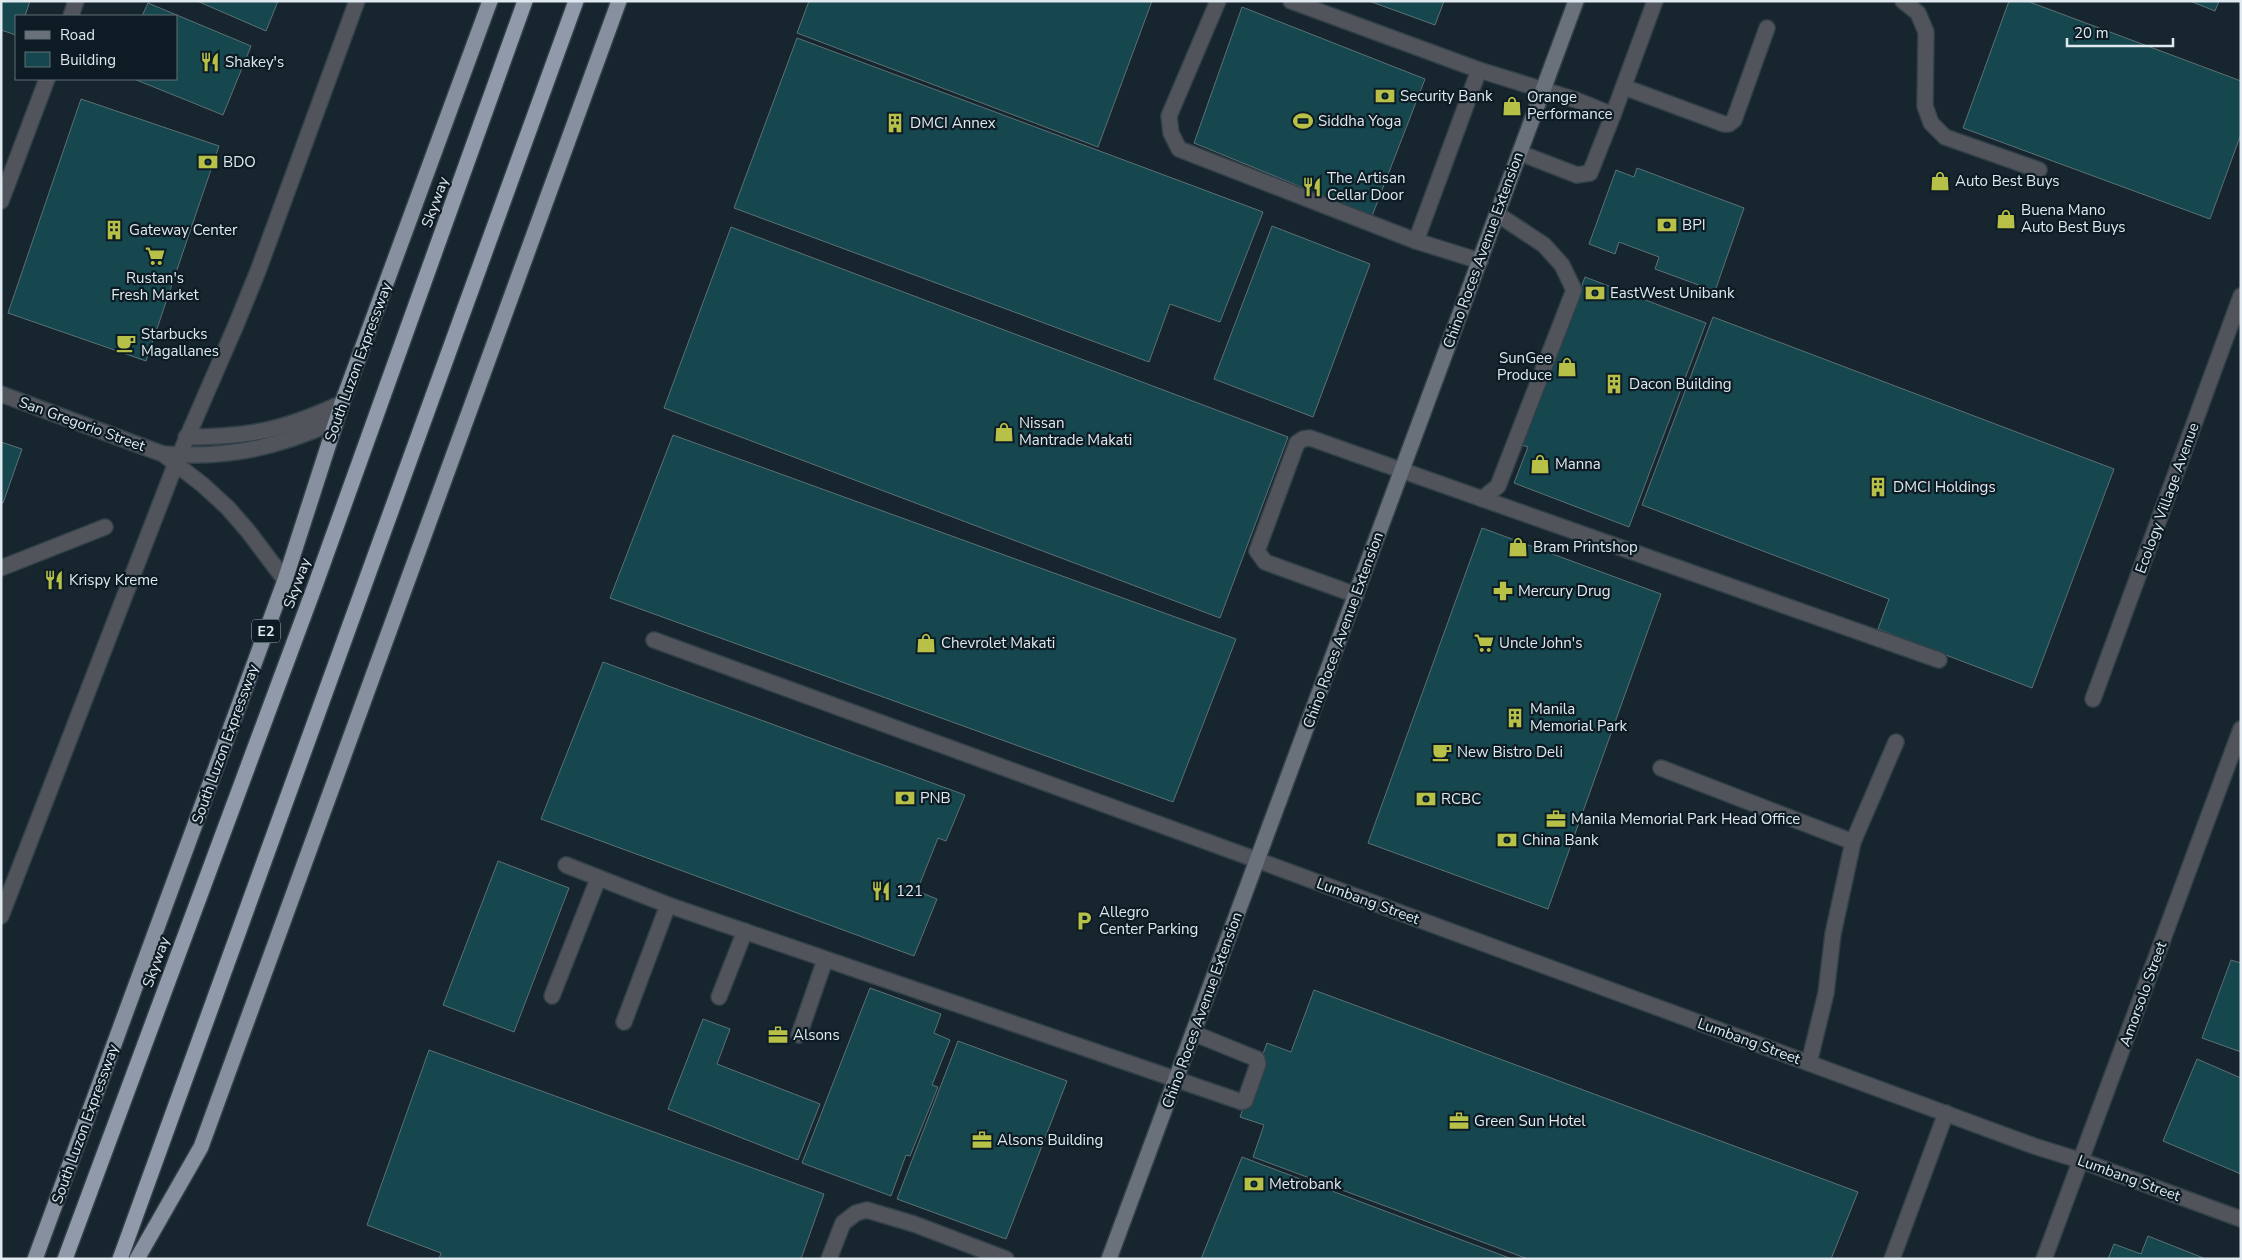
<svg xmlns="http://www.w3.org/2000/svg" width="2242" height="1260" viewBox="0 0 2242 1260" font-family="'Nunito Sans',sans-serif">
  <rect width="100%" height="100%" fill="#16252e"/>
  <g fill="#16464e" stroke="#5c7175">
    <polygon points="1,1 30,1 25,16 16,16 16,35 1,30"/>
    <polygon points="197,1 278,1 266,31"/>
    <polygon points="809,1 1152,1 1098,147 797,33"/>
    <polygon points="1369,1 1444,1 1435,25"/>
    <polygon points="2009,1 2027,1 2241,81 2241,134 2210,219 1963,128"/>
    <polygon points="2190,1 2219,1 2215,11"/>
    <polygon points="148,3 251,46 223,115 134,79 176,79 176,16 142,16"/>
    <polygon points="1242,7 1425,79 1372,216 1194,143"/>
    <polygon points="797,38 1263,212 1220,322 1170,304 1149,362 734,208"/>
    <polygon points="81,99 219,146 146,361 8,313"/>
    <polygon points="1637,168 1744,208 1715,291 1655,269 1659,257 1619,242 1615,254 1589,244 1616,170 1634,177"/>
    <polygon points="1272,226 1370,264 1313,417 1214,379"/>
    <polygon points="731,227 1288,437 1220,618 664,408"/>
    <polygon points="1585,277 1706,323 1629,527 1514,483 1528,447 1522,445"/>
    <polygon points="1713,317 2114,469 2032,688 1878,629 1889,599 1642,505"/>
    <polygon points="673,435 1236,639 1173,802 610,598"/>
    <polygon points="1,442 22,449 3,503 1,502"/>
    <polygon points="1482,528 1661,594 1548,909 1368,843"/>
    <polygon points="603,662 965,795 946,841 938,838 917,891 937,899 914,956 541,819"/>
    <polygon points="498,861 569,888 514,1032 443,1005"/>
    <polygon points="2231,960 2241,963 2241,1052 2202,1038"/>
    <polygon points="870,988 941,1014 934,1033 950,1040 932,1085 938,1087 910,1156 906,1155 891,1196 802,1163"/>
    <polygon points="1314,990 1858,1192 1831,1259 1528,1259 1253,1157 1264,1125 1240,1117 1267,1043 1291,1052"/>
    <polygon points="703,1019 730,1029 717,1064 820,1104 798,1160 668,1109"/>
    <polygon points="958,1041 1067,1081 1006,1239 897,1199"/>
    <polygon points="429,1050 824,1194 801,1259 439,1259 441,1253 367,1225"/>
    <polygon points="2197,1059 2241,1078 2241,1174 2163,1141"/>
    <polygon points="1242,1157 1512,1259 1201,1259"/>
    <polygon points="2148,1236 2206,1259 2108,1259 2114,1244 2141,1254"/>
  </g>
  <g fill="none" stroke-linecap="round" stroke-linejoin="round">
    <defs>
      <g id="service">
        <polyline points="1218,1 1169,116 1171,133 1179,149 1416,241"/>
        <polyline points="1291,1 1479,70 1576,100 1613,115 1590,173 1577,175 1520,153"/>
        <polyline points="1903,1 1918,13 1926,32 1925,106 1931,123 1945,137 2039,170"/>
        <polyline points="1479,70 1416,241 1480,261"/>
        <polyline points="1624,87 1724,124 1729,124 1734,120 1767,28"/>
        <polyline points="1613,115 1655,1"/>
        <path d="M186,437C250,437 284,430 342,403"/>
        <polyline points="1482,499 1498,486 1574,290 1562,265 1544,245 1497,214"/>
        <polyline points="1,568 105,527"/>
        <polyline points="1356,595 1265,562 1257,551 1297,443 1303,439 1310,438 1939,660"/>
        <polyline points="654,640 1257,860"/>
        <polyline points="1661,768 1853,842"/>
        <polyline points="566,865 668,905 1242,1102 1245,1101 1258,1064 1257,1059 1193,1033"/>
        <polyline points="1,916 176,463 236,325 258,271 357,1"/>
        <polyline points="552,996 598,879"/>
        <polyline points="719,997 745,931"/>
        <polyline points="624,1022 668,905"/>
        <polyline points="799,1035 825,960"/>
        <polyline points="1809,1063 1826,993 1833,934 1853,842 1896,742"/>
        <polyline points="829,1259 843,1223 856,1213 867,1210 914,1224 1006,1259"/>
      </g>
      <g id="minor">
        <polyline points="71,16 76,1"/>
        <polyline points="1,201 47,79"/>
        <polyline points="1,394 163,454 203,485 228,508 248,531 285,580"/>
        <path d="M164,454C228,459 279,447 336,421"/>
        <polyline points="2093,699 2241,296"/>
        <polyline points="1257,860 2034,1146 2082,1161 2241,1219"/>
        <polyline points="1892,1259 1946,1113"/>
        <polyline points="2044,1259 2241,729"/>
      </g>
      <polyline id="secondary" points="1109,1259 1576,1"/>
      <g id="trunk">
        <polyline points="35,1259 285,580 342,403 490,1"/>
        <polyline points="137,1259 201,1147 619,1"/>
      </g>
      <g id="motorway">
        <polyline points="65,1259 316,583 525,1"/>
        <polyline points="120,1259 576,1"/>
      </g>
    </defs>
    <use href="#service" stroke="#324049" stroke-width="18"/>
    <use href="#minor" stroke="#324049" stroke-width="18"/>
    <use href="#secondary" stroke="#324049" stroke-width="18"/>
    <use href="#trunk" stroke="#324049" stroke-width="18"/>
    <use href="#motorway" stroke="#324049" stroke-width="18"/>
    <use href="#service" stroke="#51555b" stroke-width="15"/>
    <use href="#minor" stroke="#51555b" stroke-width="15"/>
    <use href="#secondary" stroke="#6a717b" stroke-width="15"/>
    <use href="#trunk" stroke="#87909e" stroke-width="15"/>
    <use href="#motorway" stroke="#909aaa" stroke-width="15"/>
  </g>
  <defs>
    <symbol id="restaurant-bare" viewBox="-9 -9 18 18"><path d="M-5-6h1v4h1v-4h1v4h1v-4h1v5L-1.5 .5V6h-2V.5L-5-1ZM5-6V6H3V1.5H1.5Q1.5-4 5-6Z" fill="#b7c148" stroke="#0d1c24" stroke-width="2.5" paint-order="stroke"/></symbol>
    <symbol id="bank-bare" viewBox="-9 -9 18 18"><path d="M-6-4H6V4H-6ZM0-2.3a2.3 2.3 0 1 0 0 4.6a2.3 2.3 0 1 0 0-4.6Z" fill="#b7c148" stroke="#0d1c24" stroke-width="2.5" paint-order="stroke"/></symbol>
    <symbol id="shop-bare" viewBox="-9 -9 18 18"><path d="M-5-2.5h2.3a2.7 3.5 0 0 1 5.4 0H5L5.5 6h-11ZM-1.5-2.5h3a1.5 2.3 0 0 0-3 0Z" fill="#b7c148" stroke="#0d1c24" stroke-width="2.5" paint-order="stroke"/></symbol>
    <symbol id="stadium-bare" viewBox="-9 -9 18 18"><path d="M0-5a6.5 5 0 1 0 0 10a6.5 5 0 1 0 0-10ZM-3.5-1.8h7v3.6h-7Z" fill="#b7c148" stroke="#0d1c24" stroke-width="2.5" paint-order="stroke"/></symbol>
    <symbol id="building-bare" viewBox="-9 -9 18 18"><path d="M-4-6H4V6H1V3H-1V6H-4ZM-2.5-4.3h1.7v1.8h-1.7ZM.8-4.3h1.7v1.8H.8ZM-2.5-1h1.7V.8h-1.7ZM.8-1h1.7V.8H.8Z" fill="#b7c148" stroke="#0d1c24" stroke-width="2.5" paint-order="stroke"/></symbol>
    <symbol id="supermarket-bare" viewBox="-9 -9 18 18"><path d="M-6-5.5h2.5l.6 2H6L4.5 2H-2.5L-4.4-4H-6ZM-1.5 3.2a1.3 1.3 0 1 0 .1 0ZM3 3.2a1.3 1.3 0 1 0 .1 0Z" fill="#b7c148" stroke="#0d1c24" stroke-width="2.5" paint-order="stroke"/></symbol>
    <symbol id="cafe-bare" viewBox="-9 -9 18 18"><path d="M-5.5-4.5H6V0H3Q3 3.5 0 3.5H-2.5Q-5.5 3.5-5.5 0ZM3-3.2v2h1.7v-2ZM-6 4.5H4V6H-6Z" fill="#b7c148" stroke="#0d1c24" stroke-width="2.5" paint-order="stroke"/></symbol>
    <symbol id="pharmacy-bare" viewBox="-9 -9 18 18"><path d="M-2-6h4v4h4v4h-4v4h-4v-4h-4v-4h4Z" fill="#b7c148" stroke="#0d1c24" stroke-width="2.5" paint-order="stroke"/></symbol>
    <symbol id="office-bare" viewBox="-9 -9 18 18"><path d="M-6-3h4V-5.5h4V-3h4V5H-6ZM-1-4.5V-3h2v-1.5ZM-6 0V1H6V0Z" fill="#b7c148" stroke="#0d1c24" stroke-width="2.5" paint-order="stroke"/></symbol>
    <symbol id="parking-bare" viewBox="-9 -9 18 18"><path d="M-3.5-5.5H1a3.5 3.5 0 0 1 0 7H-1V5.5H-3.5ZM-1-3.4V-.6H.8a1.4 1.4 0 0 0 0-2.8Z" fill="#b7c148" stroke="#0d1c24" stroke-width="2.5" paint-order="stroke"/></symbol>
  </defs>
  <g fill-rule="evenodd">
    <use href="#restaurant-bare" x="196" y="48" width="28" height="28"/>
    <use href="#bank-bare" x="1371" y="82" width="28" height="28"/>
    <use href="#shop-bare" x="1498" y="92" width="28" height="28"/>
    <use href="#stadium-bare" x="1289" y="107" width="28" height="28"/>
    <use href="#building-bare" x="881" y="109" width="28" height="28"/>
    <use href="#bank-bare" x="194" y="148" width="28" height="28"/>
    <use href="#shop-bare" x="1926" y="167" width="28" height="28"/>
    <use href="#restaurant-bare" x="1298" y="173" width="28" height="28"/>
    <use href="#shop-bare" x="1992" y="205" width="28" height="28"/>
    <use href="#bank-bare" x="1653" y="211" width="28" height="28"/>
    <use href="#building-bare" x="100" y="216" width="28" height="28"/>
    <use href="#supermarket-bare" x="141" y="242" width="28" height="28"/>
    <use href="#bank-bare" x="1581" y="279" width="28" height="28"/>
    <use href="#cafe-bare" x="112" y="329" width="28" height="28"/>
    <use href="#shop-bare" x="1553" y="353" width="28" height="28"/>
    <use href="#building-bare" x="1600" y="370" width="28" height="28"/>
    <use href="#shop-bare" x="990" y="418" width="28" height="28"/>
    <use href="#shop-bare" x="1526" y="450" width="28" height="28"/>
    <use href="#building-bare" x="1864" y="473" width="28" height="28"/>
    <use href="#shop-bare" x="1504" y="533" width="28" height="28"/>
    <use href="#restaurant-bare" x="40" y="566" width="28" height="28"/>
    <use href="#pharmacy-bare" x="1489" y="577" width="28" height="28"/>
    <use href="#shop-bare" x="912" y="629" width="28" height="28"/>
    <use href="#supermarket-bare" x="1470" y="629" width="28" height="28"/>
    <use href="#building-bare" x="1501" y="704" width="28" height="28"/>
    <use href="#cafe-bare" x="1428" y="738" width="28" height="28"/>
    <use href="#bank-bare" x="891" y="784" width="28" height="28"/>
    <use href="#bank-bare" x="1412" y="785" width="28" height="28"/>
    <use href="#office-bare" x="1542" y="805" width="28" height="28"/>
    <use href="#bank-bare" x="1493" y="826" width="28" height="28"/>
    <use href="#restaurant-bare" x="867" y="877" width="28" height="28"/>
    <use href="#parking-bare" x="1070" y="907" width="28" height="28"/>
    <use href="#office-bare" x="764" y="1021" width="28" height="28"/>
    <use href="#office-bare" x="1445" y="1107" width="28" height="28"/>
    <use href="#office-bare" x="968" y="1126" width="28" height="28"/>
    <use href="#bank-bare" x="1240" y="1170" width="28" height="28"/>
  </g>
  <g text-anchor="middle" stroke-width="4.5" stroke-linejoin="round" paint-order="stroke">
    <rect fill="#0d1c24" stroke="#a1acb2" stroke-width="1" x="252" y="619.5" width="28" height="23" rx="4"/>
    <g font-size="14" font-weight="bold" fill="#e0e9ef">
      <text x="266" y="636">E2</text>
    </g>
    <g font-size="15" fill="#e0e9ef" stroke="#0d1c24" text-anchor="start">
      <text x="225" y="67">Shakey's</text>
      <text x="1400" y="101">Security Bank</text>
      <text x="1527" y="102">Orange<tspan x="1527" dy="17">Performance</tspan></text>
      <text x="1318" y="126">Siddha Yoga</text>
      <text x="910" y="128">DMCI Annex</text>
      <text x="223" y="167">BDO</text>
      <text x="1327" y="183">The Artisan<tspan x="1327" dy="17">Cellar Door</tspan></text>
      <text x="1955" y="186">Auto Best Buys</text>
      <text x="2021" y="215">Buena Mano<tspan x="2021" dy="17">Auto Best Buys</tspan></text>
      <text x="1682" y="230">BPI</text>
      <text x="129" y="235">Gateway Center</text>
      <text x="155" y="283" text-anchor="middle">Rustan's<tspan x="155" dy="17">Fresh Market</tspan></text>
      <text x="1610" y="298">EastWest Unibank</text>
      <text x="141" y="339">Starbucks<tspan x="141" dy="17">Magallanes</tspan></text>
      <text x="1552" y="363" text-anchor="end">SunGee<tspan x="1552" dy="17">Produce</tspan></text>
      <text x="1629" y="389">Dacon Building</text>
      <text x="1019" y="428">Nissan<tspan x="1019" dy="17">Mantrade Makati</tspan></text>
      <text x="1555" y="469">Manna</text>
      <text x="1893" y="492">DMCI Holdings</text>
      <text x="1533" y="552">Bram Printshop</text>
      <text x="69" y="585">Krispy Kreme</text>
      <text x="1518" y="596">Mercury Drug</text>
      <text x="941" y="648">Chevrolet Makati</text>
      <text x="1499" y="648">Uncle John's</text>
      <text x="1530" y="714">Manila<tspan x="1530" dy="17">Memorial Park</tspan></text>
      <text x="1457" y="757">New Bistro Deli</text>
      <text x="920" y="803">PNB</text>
      <text x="1441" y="804">RCBC</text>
      <text x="1571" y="824">Manila Memorial Park Head Office</text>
      <text x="1522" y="845">China Bank</text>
      <text x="896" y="896">121</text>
      <text x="1099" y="917">Allegro<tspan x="1099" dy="17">Center Parking</tspan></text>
      <text x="793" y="1040">Alsons</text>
      <text x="1474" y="1126">Green Sun Hotel</text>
      <text x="997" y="1145">Alsons Building</text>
      <text x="1269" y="1189">Metrobank</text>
    </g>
    <g font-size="15" fill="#e0e9ef" stroke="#0d1c24">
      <text transform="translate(435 202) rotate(-70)" y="5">Skyway</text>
      <text transform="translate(1483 250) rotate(-70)" y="5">Chino Roces Avenue Extension</text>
      <text transform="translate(358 362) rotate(-70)" y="5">South Luzon Expressway</text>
      <text transform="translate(82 424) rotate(20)" y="5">San Gregorio Street</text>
      <text transform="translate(2167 498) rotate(-70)" y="5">Ecology Village Avenue</text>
      <text transform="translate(297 583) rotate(-70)" y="5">Skyway</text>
      <text transform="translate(1343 630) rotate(-70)" y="5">Chino Roces Avenue Extension</text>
      <text transform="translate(225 744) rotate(-70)" y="5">South Luzon Expressway</text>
      <text transform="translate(1368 901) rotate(20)" y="5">Lumbang Street</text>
      <text transform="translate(156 962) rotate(-70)" y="5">Skyway</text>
      <text transform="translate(2143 994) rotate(-70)" y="5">Amorsolo Street</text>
      <text transform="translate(1202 1010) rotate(-70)" y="5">Chino Roces Avenue Extension</text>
      <text transform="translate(1749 1041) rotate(20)" y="5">Lumbang Street</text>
      <text transform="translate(85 1124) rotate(-70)" y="5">South Luzon Expressway</text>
      <text transform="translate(2129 1178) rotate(20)" y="5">Lumbang Street</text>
    </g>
  </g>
  <rect width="2242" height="1260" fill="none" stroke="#e0e9ef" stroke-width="5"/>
  <rect x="15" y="15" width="162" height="65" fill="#0d1c24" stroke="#616e75"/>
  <rect x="25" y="31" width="25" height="8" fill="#6a717b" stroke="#616e75"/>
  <text x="60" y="40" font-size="15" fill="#e0e9ef">Road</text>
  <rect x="25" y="52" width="25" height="15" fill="#16464e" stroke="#616e75"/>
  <text x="60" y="65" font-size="15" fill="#e0e9ef">Building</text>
  <path d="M2067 38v8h106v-8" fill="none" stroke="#e0e9ef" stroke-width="2.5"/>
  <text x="2074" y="38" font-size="15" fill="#e0e9ef" stroke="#0d1c24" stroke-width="4" paint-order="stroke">20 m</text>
</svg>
